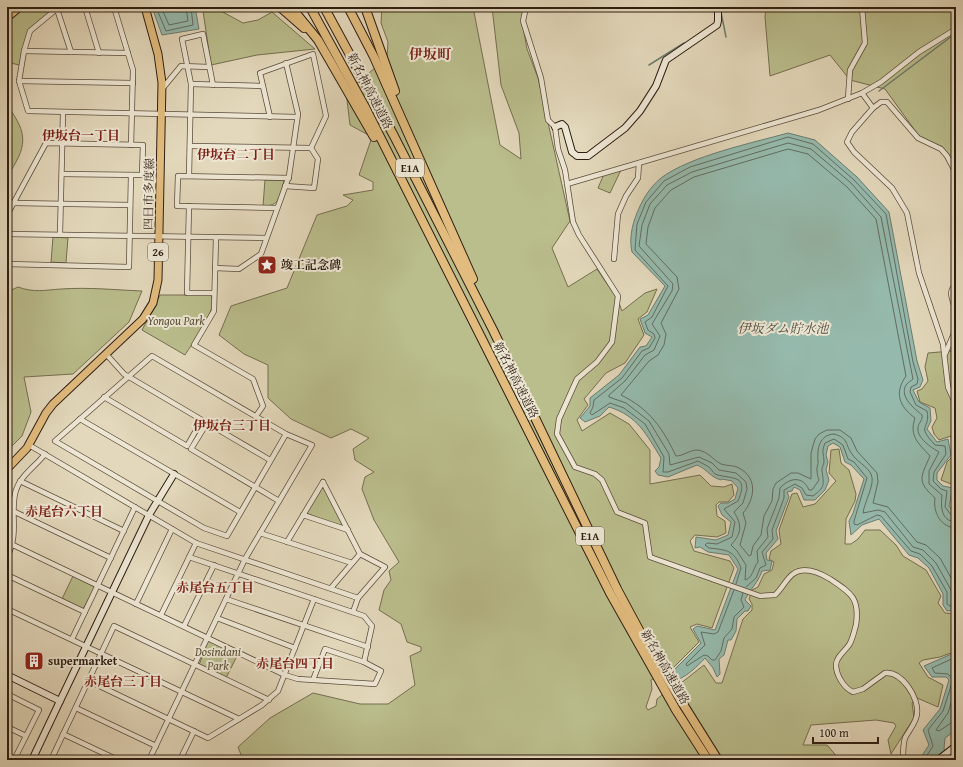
<svg xmlns="http://www.w3.org/2000/svg" width="963" height="767" viewBox="0 0 963 767" font-family="'Gentium Book Plus','Noto Serif JP',serif">
  <rect width="100%" height="100%" fill="#e3d8bb"/>
  <filter id="stains"><feTurbulence type="fractalNoise" baseFrequency=".005" numOctaves="4"/><feColorMatrix values="0 0 0 0 .2 0 0 0 0 .09 0 0 0 0 .02 0 0 0 .5 -.17"/></filter>
  <radialGradient id="worn" r=".72"><stop offset=".6" stop-color="#630" stop-opacity="0"/><stop offset="1" stop-color="#630" stop-opacity=".3"/></radialGradient>
  <g fill="#babd8c" stroke="#746e50">
    <polygon points="24,7 53,7 54,9 29,30 19,65 7,62 8,20"/>
    <polygon points="382,7 473,7 500,145 521,159 519,133 501,85 492,7 527,7 522,21 527,49 538,78 570,221 552,248 568,287 597,269 618,300 622,311 645,293 657,289 647,312 638,319 644,335 625,363 606,373 584,399 588,405 577,420 582,431 610,413 629,424 650,450 650,484 700,475 711,486 724,487 732,484 734,495 728,502 719,502 716,505 717,516 725,521 726,533 717,537 695,535 690,541 694,551 730,561 734,568 712,628 697,624 690,627 699,642 671,670 651,680 652,689 646,707 648,710 656,706 657,699 671,688 676,687 704,665 716,683 722,683 743,619 752,610 752,604 749,599 752,590 758,587 764,574 772,570 774,562 769,559 771,551 781,544 779,530 792,494 797,493 803,507 815,504 836,481 829,473 831,450 839,449 841,463 849,470 856,494 855,501 846,519 845,544 851,544 858,539 865,530 880,530 896,545 903,556 926,570 941,596 938,603 945,613 956,614 956,651 940,657 923,660 919,663 928,677 943,685 938,707 917,698 912,703 914,718 891,754 888,740 896,726 894,723 876,720 811,725 803,745 827,745 840,760 243,760 238,747 270,718 313,693 360,704 388,704 415,685 410,656 421,651 421,647 407,642 401,624 379,610 384,590 391,580 389,571 399,562 374,520 362,489 365,477 374,472 355,460 353,449 369,438 351,429 331,438 291,419 268,398 268,365 244,354 219,335 231,306 287,288 317,215 347,206 353,200 343,195 373,190 373,182 359,175 372,137 350,125 346,92 387,58 388,42 381,23"/>
    <polygon points="766,7 956,7 956,168 942,147 919,136 885,89 850,80 830,55 770,76 765,17"/>
    <polygon points="203,11 221,11 243,23 258,20 272,12 315,49 257,55 211,65"/>
    <path d="M7,105C29,135 27,146 7,177Z"/>
    <polygon points="621,170 610,193 598,188 604,174"/>
    <path d="M265,180H283L284,183C279,197 280,206 263,206Z"/>
    <polygon points="53,237 68,238 66,263 51,262"/>
    <path d="M18,287C34,293 45,290 61,289C88,287 116,290 142,291L129,322L73,374L24,377L31,412L22,436L7,451V292Z"/>
    <path d="M160,295H211C219,309 193,342 185,355L142,330Z"/>
    <polygon points="956,334 956,488 951,484 941,480 947,462 953,456 951,436 939,440 934,434 932,427 937,418 935,408 920,402 917,391 922,389 928,381 925,367 928,353 951,351"/>
    <polygon points="324,488 342,523 340,526 306,513 321,489"/>
    <polygon points="73,576 95,587 83,609 62,599"/>
    <polygon points="208,641 238,654 226,678 199,665"/>
  </g>
  <g fill="#95baad" stroke="#6c7c6f">
    <polygon points="152,7 195,7 199,29 162,35"/>
    <path d="M788,133L815,140L857,177L889,212L917,361L923,380L920,387L913,390L919,402L930,408L931,421L927,429L937,442L948,439L951,455L937,473V480L943,486L953,488L949,506L956,515V610L947,611L943,605V594L929,568L918,558L909,555L879,519L862,525L851,535L849,521L853,513L864,479L851,465L845,462L840,447L833,443L828,446L826,455L828,462L826,470L829,480L825,490L815,500H804L800,490L794,487L792,491L787,492L789,497L776,531L778,539L766,553L767,560L772,561L770,570L762,571C758,583 750,589 745,600L751,606L748,611H745L737,619L736,631L731,640H728L724,655L719,659L720,674L717,677L713,668L705,658C697,667 687,676 677,680L674,685L665,676L673,671L701,643L693,629L697,626L715,630L738,569L729,555L708,552L700,547L695,548L696,537L716,540L728,535L731,522L722,515L718,506L721,503H728L735,499L738,488L732,481L722,479L721,480C710,477 707,469 697,465L668,477L658,475L655,471L659,467L661,458C646,434 638,416 609,407L600,416L585,422L580,418L590,406V398L619,375L640,347L646,346L652,337L645,333L640,319L648,315L665,286L632,252C629,239 632,225 637,213C642,200 650,187 661,178C690,156 752,143 788,133Z"/>
    <polygon points="956,652 956,730 945,738 944,749 952,760 919,760 929,745 923,730 940,709 949,680 946,677 932,677 924,666"/>
  </g>
  <g fill="none" stroke-linecap="round" stroke-linejoin="round">
    <g stroke="#626c60" stroke-width="1">
      <polyline points="156,7 166,31 193,25 191,7"/>
      <polyline points="161,7 169,25 188,21 186,7"/>
      <path d="M956,522C940,521 941,506 942,495L929,484V471L939,452C932,448 916,438 918,427C919,422 923,420 922,415C915,409 899,397 906,385C908,382 911,381 913,379L881,217L851,183L811,149L788,143L692,172L667,185L650,204L642,225L639,246L673,284L672,291L652,324L660,336L654,350L645,355L625,381L609,395V397L626,403L649,421L669,454L670,465L699,457L712,463L719,470L736,473L746,482L747,489L743,503L734,512C742,525 742,533 731,545L737,551L746,565L745,580C753,578 753,568 758,562L757,551L768,537L767,529L779,498L780,488C790,477 803,476 809,490H812L819,480C818,477 817,474 817,471C816,467 819,464 818,461C817,449 819,435 834,434C849,438 845,445 852,454C856,461 867,466 871,474C876,483 864,503 863,513L878,510L885,512L913,547L923,550L936,563L951,590L952,600L956,601"/>
      <path d="M956,528C940,527 933,512 935,498C916,481 921,477 930,456C918,443 909,436 915,418C899,406 894,393 906,376L876,219L847,187L808,154L788,149L694,177L671,190L655,208L648,227L646,244L677,277L679,289L661,323L666,334L664,345L658,355L649,361L621,395C650,409 663,429 676,456C683,456 690,450 697,450C708,451 713,460 721,464C727,466 734,465 739,468C758,478 755,499 743,513L746,523L740,545L749,556L751,555L753,546L761,535L764,516L772,501L773,489L776,483L791,473H798L811,479V453L815,439L819,434L827,430H840L851,438L857,451L877,473L878,482L873,503L888,507L917,542L926,545L940,558L956,587"/>
      <path d="M736,584L741,568C734,550 727,550 709,548L705,545L707,543L717,544L732,537L735,522L724,509L738,501C750,473 731,480 715,474L709,467L698,461L668,472H663L664,457L645,424L624,408L610,403L592,415L590,413L593,407L594,400L622,378L642,351L649,348L655,338L654,334L648,330L645,322L652,317L668,286L635,250L637,224L646,202L664,181L690,167L788,137L813,144L854,180L886,214L913,362L918,379L917,384L911,387L910,392L916,405L927,411C931,430 915,424 935,445L945,446L946,454L934,472L933,481L941,489L947,491L945,507L952,516L956,517"/>
      <path d="M746,587L756,578L760,568L766,565L762,552L773,539L772,530L784,498V490L795,484L802,488L806,495L813,496C825,487 824,485 822,471C821,468 824,465 824,462C824,453 821,453 825,443L834,439L843,445L848,459L854,462L867,478L854,521V524L857,525L877,515L881,516L911,551L920,554L932,566L947,592V604L950,606H956"/>
      <polyline points="734,590 718,632 714,634 701,632 705,645 686,664 687,666 704,655 708,656 712,660 715,660 721,651 724,638 732,629 734,617 744,607 741,600 743,593"/>
      <polyline points="956,687 948,713 936,730 939,731 951,723 956,722"/>
      <polyline points="924,760 933,746 928,730 943,711 953,680 948,674 935,673 932,668 956,657"/>
    </g>
    <g stroke="#6c7c6f" stroke-width="1.5">
      <polyline points="721,12 726,37"/>
      <polyline points="649,65 684,43"/>
      <polyline points="879,91 956,33"/>
    </g>
    <defs>
      <g id="street">
        <polyline points="59,7 30,31 24,51 19,81 28,111 297,117"/>
        <polyline points="85,7 99,53"/>
        <polyline points="114,7 133,70 131,145"/>
        <path d="M526,7L523,21L541,78L548,120L555,127L558,149L565,170L573,222L579,235L618,296L612,342L597,362L577,379L559,419L557,434L575,467L595,474L602,480L617,512L645,523L650,557L760,596L775,595C782,589 786,579 793,574C804,566 820,573 830,579C851,593 860,598 856,625C854,631 853,639 849,645C845,651 836,657 836,665C836,675 844,688 853,692L863,689L885,673C902,671 919,698 917,713C917,722 909,730 905,738C903,744 903,753 903,760"/>
        <polyline points="57,9 71,52"/>
        <polyline points="24,51 128,53"/>
        <polyline points="19,81 133,83"/>
        <polyline points="191,84 263,86"/>
        <polyline points="162,89 181,66 209,67"/>
        <polyline points="862,93 881,82 919,52 956,29"/>
        <polyline points="848,99 850,70 865,43 862,7"/>
        <polyline points="270,117 260,73 313,54 326,116 311,148"/>
        <polyline points="190,146 311,148"/>
        <polyline points="956,173 947,156 941,149 918,138 887,102 881,102 873,108 852,132 847,142 854,152 892,188 907,213 919,273 943,344 948,387 956,405"/>
        <polyline points="189,176 191,84 182,39 203,34 213,85"/>
        <polyline points="567,184 819,110 862,93 873,108"/>
        <polyline points="285,186 314,188 318,159 311,148"/>
        <polyline points="14,203 130,205"/>
        <polyline points="189,206 187,293 214,293"/>
        <polyline points="277,208 177,206 178,176 289,178"/>
        <polyline points="7,215 46,143 143,145 142,175 62,174"/>
        <polyline points="7,234 266,238"/>
        <polyline points="60,234 63,113"/>
        <polyline points="216,237 214,311 194,345 253,379 263,406 256,416"/>
        <polyline points="614,259 618,214 626,196 638,178 639,163"/>
        <polyline points="7,264 129,267 131,175"/>
        <polyline points="215,268 239,269 261,254 289,176 298,114 286,63"/>
        <path d="M956,284C947,291 953,301 956,311"/>
        <polyline points="945,354 956,329"/>
        <polyline points="104,397 187,446 202,420 124,374 106,354"/>
        <polyline points="80,419 240,512"/>
        <polyline points="29,445 196,543 358,598 353,612"/>
        <polyline points="270,460 207,423 191,449 279,501"/>
        <polyline points="20,481 124,531"/>
        <polyline points="323,482 360,554 331,588"/>
        <polyline points="15,512 111,558"/>
        <polyline points="303,515 348,530"/>
        <polyline points="260,533 352,563"/>
        <polyline points="287,542 323,482"/>
        <polyline points="13,545 285,675 298,679 375,684 381,671 364,662 325,649 313,680"/>
        <path d="M7,557C20,532 9,513 16,490C21,475 36,466 45,454"/>
        <polyline points="189,557 364,616 372,626 364,662"/>
        <polyline points="7,575 85,612"/>
        <polyline points="358,598 385,567 360,554"/>
        <polyline points="226,599 368,647"/>
        <polyline points="136,604 172,529"/>
        <polyline points="7,609 239,719"/>
        <polyline points="161,615 196,543"/>
        <polyline points="217,618 295,648"/>
        <polyline points="184,626 214,565"/>
        <polyline points="72,639 135,507"/>
        <polyline points="89,681 208,738 262,705 278,691 314,599"/>
        <polyline points="7,694 39,710 14,760"/>
        <polyline points="76,708 156,746"/>
        <polyline points="7,727 26,736"/>
        <polyline points="63,734 118,760"/>
        <polyline points="51,760 114,626 269,700"/>
        <polyline points="149,760 245,559 312,445 286,434 152,356 55,441 204,528 227,536 286,434"/>
        <polyline points="180,760 194,731"/>
      </g>
      <g id="secondary">
        <polyline points="555,127 562,124 565,127 572,152 577,156 588,156 625,128 640,111 656,86 666,60 717,25 718,21 718,7"/>
        <polyline points="7,675 60,701 32,760"/>
        <polyline points="60,701 149,515 174,474"/>
        <polyline points="938,760 956,746"/>
      </g>
      <polyline id="primary" points="7,469 27,448 46,413 53,404 143,319 153,303 158,280 162,83 158,54 145,7"/>
      <g id="highway">
        <polyline points="280,7 304,28"/>
        <polyline points="291,7 318,40 374,137"/>
        <polyline points="310,7 366,109 610,593 676,710 708,760"/>
        <polyline points="324,7 394,136 493,330 617,589 653,656 718,760"/>
        <polyline points="348,7 374,57 473,279"/>
        <polyline points="365,7 395,91"/>
        <polyline points="7,17 19,7"/>
      </g>
    </defs>
    <use href="#street" stroke="#5b4c3d" stroke-width="6"/>
    <use href="#secondary" stroke="#2e1e13" stroke-width="8"/>
    <use href="#primary" stroke="#2e1e13" stroke-width="9"/>
    <use href="#highway" stroke="#2e1e13" stroke-width="10"/>
    <use href="#street" stroke="#ede6d3" stroke-width="4.5"/>
    <use href="#secondary" stroke="#ede6d3" stroke-width="6"/>
    <use href="#primary" stroke="#e2bc7e" stroke-width="7"/>
    <use href="#highway" stroke="#e2bc7e" stroke-width="8"/>
  </g>
  <defs>
    <symbol id="sight-square" viewBox="-11 -11 22 22"><rect x="-9" y="-9" width="18" height="18" rx="4" fill="#8f2418" stroke="#ede6d3"/><path d="M0-6L1.8-2.2L6-1.7L2.9 1.2L3.7 5.4L0 3.3L-3.7 5.4L-2.9 1.2L-6-1.7L-1.8-2.2Z" fill="#fff"/></symbol>
    <symbol id="building-square" viewBox="-11 -11 22 22"><rect x="-9" y="-9" width="18" height="18" rx="4" fill="#8f2418" stroke="#ede6d3"/><path d="M-4-6H4V6H1V3H-1V6H-4ZM-2.5-4.3h1.7v1.8h-1.7ZM.8-4.3h1.7v1.8H.8ZM-2.5-1h1.7V.8h-1.7ZM.8-1h1.7V.8H.8Z" fill="#fff"/></symbol>
  </defs>
  <g fill-rule="evenodd">
    <use href="#sight-square" x="256" y="254" width="22" height="22"/>
    <use href="#building-square" x="23" y="650" width="22" height="22"/>
  </g>
  <g text-anchor="middle" stroke-width="4" stroke-linejoin="round" paint-order="stroke">
    <g fill="#ede6d3" stroke="#675a4d" stroke-width="1">
      <rect x="396" y="159" width="28" height="18" rx="3"/>
      <rect x="148" y="243" width="20" height="18" rx="3"/>
      <rect x="576" y="527" width="28" height="18" rx="3"/>
    </g>
    <g font-size="11" font-weight="bold" fill="#2e1e13">
      <text x="410" y="172">E1A</text>
      <text x="158" y="256">26</text>
      <text x="590" y="540">E1A</text>
    </g>
    <g font-size="12" fill="#2e1e13" stroke="#ede6d3">
      <text transform="translate(370 91) rotate(63)" y="4">新名神高速道路</text>
      <text transform="translate(149 194) rotate(-89)" y="4">四日市多度線</text>
      <text transform="translate(516 380) rotate(63)" y="4">新名神高速道路</text>
      <text transform="translate(665 667) rotate(60)" y="4">新名神高速道路</text>
    </g>
    <g font-size="12" font-weight="bold" fill="#2e1e13" stroke="#ede6d3" text-anchor="start">
      <text x="281" y="269">竣工記念碑</text>
      <text x="48" y="665">supermarket</text>
    </g>
    <g font-size="12" font-style="italic" fill="#584e37" stroke="#ede6d3">
      <text x="176" y="325">Yongou Park</text>
      <text x="218" y="656">Dosindani<tspan x="218" dy="14">Park</tspan></text>
    </g>
    <g font-size="13" font-weight="bold" fill="#7a1f14" stroke="#ede6d3">
      <text x="81" y="140">伊坂台一丁目</text>
      <text x="236" y="159">伊坂台二丁目</text>
      <text x="232" y="430">伊坂台三丁目</text>
      <text x="64" y="516">赤尾台六丁目</text>
      <text x="215" y="592">赤尾台五丁目</text>
      <text x="295" y="668">赤尾台四丁目</text>
      <text x="123" y="686">赤尾台三丁目</text>
    </g>
    <g font-size="13" font-style="italic" fill="#4d4d41" stroke="#ede6d3">
      <text x="783" y="333">伊坂ダム貯水池</text>
    </g>
    <g font-size="14" font-weight="bold" fill="#7a1f14" stroke="#ede6d3">
      <text x="430" y="59">伊坂町</text>
    </g>
  </g>
  <rect width="963" height="767" fill="none" stroke="#e3d8bb" stroke-width="24"/>
  <rect x="8" y="8" width="947" height="751" fill="none" stroke="#2e1e13" stroke-width="2"/>
  <rect x="12" y="12" width="939" height="743" fill="none" stroke="#2e1e13"/>
  <path d="M813 737v6h65v-6" fill="none" stroke="#2e1e13" stroke-width="2"/>
  <text x="819" y="737" font-size="12" fill="#2e1e13" stroke="#ede6d3" stroke-width="3" paint-order="stroke">100 m</text>
  <rect width="100%" height="100%" filter="url(#stains)"/>
  <rect width="100%" height="100%" fill="url(#worn)"/>
</svg>
